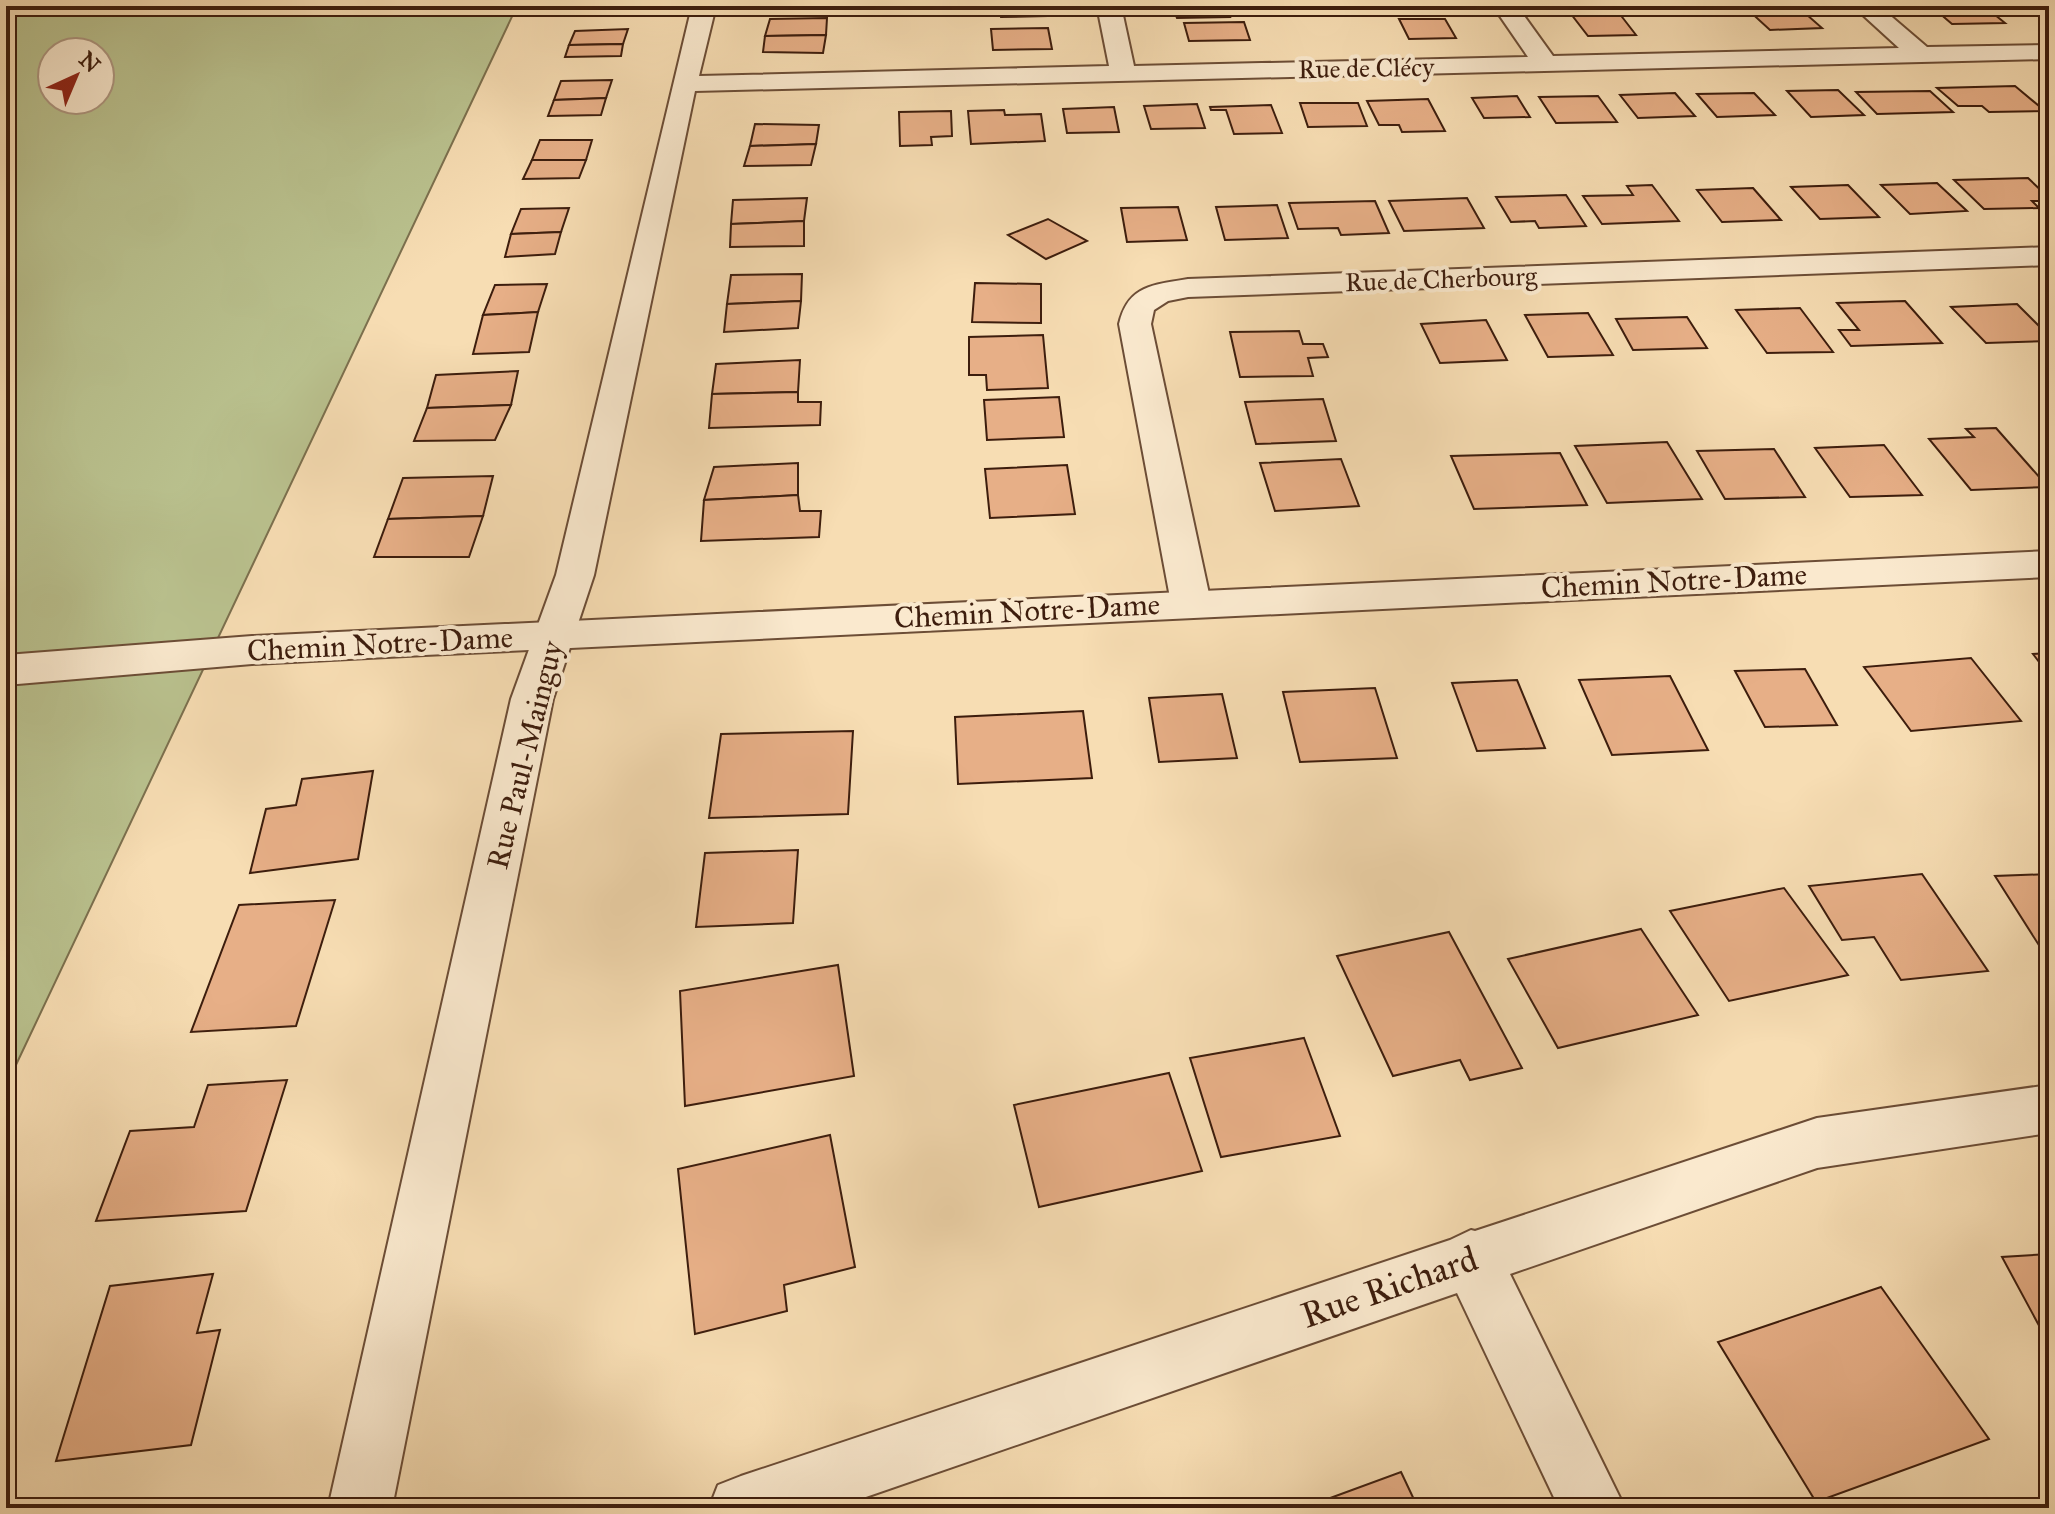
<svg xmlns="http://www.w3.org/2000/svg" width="2055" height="1514" viewBox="0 0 2055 1514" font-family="'IM FELL Great Primer',serif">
  <rect width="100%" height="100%" fill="#f7ddb3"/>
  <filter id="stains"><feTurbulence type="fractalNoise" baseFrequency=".0025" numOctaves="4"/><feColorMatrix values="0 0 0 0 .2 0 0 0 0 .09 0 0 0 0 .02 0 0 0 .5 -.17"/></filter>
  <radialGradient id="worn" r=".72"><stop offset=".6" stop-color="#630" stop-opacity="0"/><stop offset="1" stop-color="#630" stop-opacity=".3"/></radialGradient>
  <path fill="#bac28f" stroke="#7c704e" stroke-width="2" fill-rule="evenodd" d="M6,6H517L6,1086ZM52,52H100V100H52Z"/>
  <g fill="#e7af87" stroke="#3d1d0d" stroke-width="2">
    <polygon points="999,6 1045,6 1047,16 1001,17"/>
    <polygon points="1172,6 1225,6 1230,17 1177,18"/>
    <polygon points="1931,6 1984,6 2005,23 1952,24"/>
    <polygon points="1798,7 1822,28 1770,30 1747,9"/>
    <polygon points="1619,13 1636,35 1588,36 1571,14"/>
    <polygon points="827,18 826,35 765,36 770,19"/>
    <polygon points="1399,19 1445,19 1456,38 1409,39"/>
    <polygon points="1244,22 1250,40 1189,41 1184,23"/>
    <polygon points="1048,28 1052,49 993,50 991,29"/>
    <polygon points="628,29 623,44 569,45 575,31"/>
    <polygon points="826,35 823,53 763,52 765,36"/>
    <polygon points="623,44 621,56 565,57 569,45"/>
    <polygon points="612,80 606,98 554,100 561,81"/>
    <polygon points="2015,86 2045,111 1989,112 1982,106 1958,106 1937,88"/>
    <polygon points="1838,90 1864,115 1811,117 1787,91"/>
    <polygon points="1930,91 1953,112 1877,114 1856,92"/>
    <polygon points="1675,93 1695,116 1638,118 1620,95"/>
    <polygon points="1754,93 1775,115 1717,117 1697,94"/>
    <polygon points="1517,96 1530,117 1484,118 1472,98"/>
    <polygon points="1598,96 1617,122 1556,123 1539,97"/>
    <polygon points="606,98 601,115 548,116 554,100"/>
    <polygon points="1428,99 1445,131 1402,132 1399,125 1379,125 1367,101"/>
    <polygon points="1300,103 1358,103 1367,126 1308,127"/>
    <polygon points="1197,104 1205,128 1151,129 1144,106"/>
    <polygon points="1271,105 1282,133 1234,134 1226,110 1211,110 1210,107"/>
    <polygon points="1114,107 1119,132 1067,133 1063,109"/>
    <polygon points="1004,110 1005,115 1041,114 1045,141 971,144 968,111"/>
    <polygon points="951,111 952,136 931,137 932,145 900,146 899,112"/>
    <polygon points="755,124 819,125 816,144 750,146"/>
    <polygon points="540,140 592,140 586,160 532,160"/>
    <polygon points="816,144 811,165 744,166 750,146"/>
    <polygon points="532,160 586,160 579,178 523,179"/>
    <polygon points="2028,178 2049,198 2049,201 2032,201 2039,208 1984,209 1954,180"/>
    <polygon points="1937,183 1967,211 1910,214 1881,185"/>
    <polygon points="1652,185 1679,221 1602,224 1583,196 1633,195 1627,186"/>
    <polygon points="1848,185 1879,217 1820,219 1791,187"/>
    <polygon points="1753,188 1781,220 1722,222 1697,190"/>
    <polygon points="1566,195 1586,226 1539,228 1535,221 1511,222 1496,197"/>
    <polygon points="807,198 804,221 731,224 733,200"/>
    <polygon points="1467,198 1484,228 1404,231 1389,201"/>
    <polygon points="1375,201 1389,233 1341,235 1338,228 1298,229 1289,203"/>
    <polygon points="1277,205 1288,238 1225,240 1216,207"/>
    <polygon points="1178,207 1187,240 1127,242 1121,208"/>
    <polygon points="569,208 561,232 511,234 521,209"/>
    <polygon points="1048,219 1087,241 1046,259 1008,235"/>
    <polygon points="804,221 804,246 730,247 731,224"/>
    <polygon points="561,232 555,254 505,257 511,234"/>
    <polygon points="802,274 801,301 727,304 731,275"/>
    <polygon points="975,283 1041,284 1041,323 972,322"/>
    <polygon points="547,284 538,312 483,315 495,285"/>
    <polygon points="801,301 798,328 724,332 727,304"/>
    <polygon points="1905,301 1942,343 1851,346 1839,330 1859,330 1837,303"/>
    <polygon points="2017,304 2049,336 2049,341 1986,343 1951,307"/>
    <polygon points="1800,308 1833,352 1767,353 1736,310"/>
    <polygon points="538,312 529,352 473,354 483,315"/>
    <polygon points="1588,313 1613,355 1548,357 1525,315"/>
    <polygon points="1687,317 1707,348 1633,350 1616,319"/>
    <polygon points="1486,320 1507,360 1440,363 1421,324"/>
    <polygon points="1299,331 1303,344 1323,344 1328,357 1308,358 1313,376 1240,377 1230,332"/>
    <polygon points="1043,335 1048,388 987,390 986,375 969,375 969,337"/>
    <polygon points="800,360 798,392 712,394 716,364"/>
    <polygon points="518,371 511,405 427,408 436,375"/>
    <polygon points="798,392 798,402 821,402 820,425 709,428 712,394"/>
    <polygon points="1059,397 1064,437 987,440 984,400"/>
    <polygon points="1323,399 1336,441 1256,444 1245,402"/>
    <polygon points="511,405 495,440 414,441 427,408"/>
    <polygon points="1996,428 2048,487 1971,490 1929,439 1974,437 1966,429"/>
    <polygon points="1667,442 1702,499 1607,503 1575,446"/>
    <polygon points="1884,445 1922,495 1850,497 1815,448"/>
    <polygon points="1774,449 1805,497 1725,499 1697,451"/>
    <polygon points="1560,453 1587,505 1474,509 1451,456"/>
    <polygon points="1341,459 1359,506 1275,511 1260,463"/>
    <polygon points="798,463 798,495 704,500 714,467"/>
    <polygon points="1067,465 1075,514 990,518 985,469"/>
    <polygon points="493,476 483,516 388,519 403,478"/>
    <polygon points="798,495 800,511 821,511 819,537 701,541 704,500"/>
    <polygon points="483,516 469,557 374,557 388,519"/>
    <polygon points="2049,653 2049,675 2033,654"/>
    <polygon points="1971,658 2021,721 1911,731 1864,667"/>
    <polygon points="1805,669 1837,725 1765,727 1735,671"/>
    <polygon points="1670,676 1708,750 1612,755 1579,680"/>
    <polygon points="1517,680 1545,748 1477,751 1452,683"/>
    <polygon points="1375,688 1397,758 1300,762 1283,692"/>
    <polygon points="1222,694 1237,758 1159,762 1149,698"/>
    <polygon points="1083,711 1092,778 958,784 955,717"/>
    <polygon points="853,731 848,814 709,818 721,734"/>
    <polygon points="373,771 358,859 250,873 266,809 296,805 302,779"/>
    <polygon points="798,850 793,923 696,927 705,853"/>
    <polygon points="1922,874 1988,971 1901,980 1874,937 1842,940 1809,886"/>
    <polygon points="2049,874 2049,961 1995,876"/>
    <polygon points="1784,888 1848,975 1729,1001 1670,911"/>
    <polygon points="335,900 296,1026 191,1032 239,905"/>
    <polygon points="1641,929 1698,1015 1558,1048 1508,959"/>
    <polygon points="1449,932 1522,1068 1470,1080 1460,1060 1393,1076 1337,956"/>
    <polygon points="838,965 854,1076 685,1106 680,991"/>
    <polygon points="1304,1038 1340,1136 1221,1157 1190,1058"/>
    <polygon points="1169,1073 1202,1171 1039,1207 1014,1105"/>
    <polygon points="287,1080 246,1211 96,1221 130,1131 194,1127 208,1085"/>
    <polygon points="830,1135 855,1267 784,1285 787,1311 695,1334 678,1169"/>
    <polygon points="2049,1254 2049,1344 2002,1257"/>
    <polygon points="213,1274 197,1333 220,1330 191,1445 56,1461 110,1286"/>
    <polygon points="1881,1287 1989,1439 1816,1502 1718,1342"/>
    <polygon points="1401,1472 1418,1508 1303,1508"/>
  </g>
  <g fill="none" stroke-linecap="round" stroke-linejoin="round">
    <defs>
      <g id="minor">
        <polygon points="692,6 716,6 699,76 1109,66 1097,6 1121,6 1134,66 1528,57 1493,6 1517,6 1553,56 1899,48 1853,6 1879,6 1927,47 2049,45 2049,59 695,91 594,575 553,699 392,1508 328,1508 511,699 556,575"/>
        <path d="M2049,247V265L1188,297L1168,301L1154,310L1151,324L1211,603L1205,612L1191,616L1177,612L1171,603L1119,324C1128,285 1153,285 1188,279Z"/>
        <polygon points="2049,1085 2049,1133 1817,1168 1510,1274 1625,1508 1559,1508 1457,1293 834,1508 709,1508 718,1485 741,1476 1450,1240 1471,1230 1475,1231 1817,1118"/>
      </g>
      <polygon id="tertiary" points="2049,551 2049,577 425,655 252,664 6,685 6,655 252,636"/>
    </defs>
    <use href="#minor" stroke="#6c4d36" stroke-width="4"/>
    <use href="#tertiary" stroke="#6c4d36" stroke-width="4"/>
    <use href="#minor" fill="#fae9ce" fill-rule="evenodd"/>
    <use href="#tertiary" fill="#fae9ce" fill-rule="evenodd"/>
  </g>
  <g text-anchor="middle" stroke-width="8" stroke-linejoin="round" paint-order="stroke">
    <g font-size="26" fill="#3d1d0d" stroke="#fae9ce">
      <text transform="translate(1366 68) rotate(-1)" y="9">Rue de Clécy</text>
      <text transform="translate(1441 279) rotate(-2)" y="9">Rue de Cherbourg</text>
    </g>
    <g font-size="30" fill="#3d1d0d" stroke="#fae9ce">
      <text transform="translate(1674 581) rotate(-3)" y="10">Chemin Notre-Dame</text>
      <text transform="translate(1027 611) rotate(-3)" y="10">Chemin Notre-Dame</text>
      <text transform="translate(380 644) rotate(-3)" y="10">Chemin Notre-Dame</text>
      <text transform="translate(525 755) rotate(-76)" y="10">Rue Paul-Mainguy</text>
    </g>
    <g font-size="36" fill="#3d1d0d" stroke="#fae9ce">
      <text transform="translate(1389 1286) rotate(-19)" y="13">Rue Richard</text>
    </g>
  </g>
  <rect width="2055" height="1514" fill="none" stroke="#f7ddb3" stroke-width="32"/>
  <rect x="8" y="8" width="2039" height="1498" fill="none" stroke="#3d1d0d" stroke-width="4"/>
  <rect x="16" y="16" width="2023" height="1482" fill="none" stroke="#3d1d0d" stroke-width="2"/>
  <g transform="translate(76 76) rotate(44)"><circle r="38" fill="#fae9ce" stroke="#ae9781" stroke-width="2"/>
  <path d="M0-6L14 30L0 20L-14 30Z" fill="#8f2418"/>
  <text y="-12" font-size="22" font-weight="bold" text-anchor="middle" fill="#3d1d0d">N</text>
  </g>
  <rect width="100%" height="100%" filter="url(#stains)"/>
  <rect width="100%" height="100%" fill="url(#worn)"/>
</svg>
